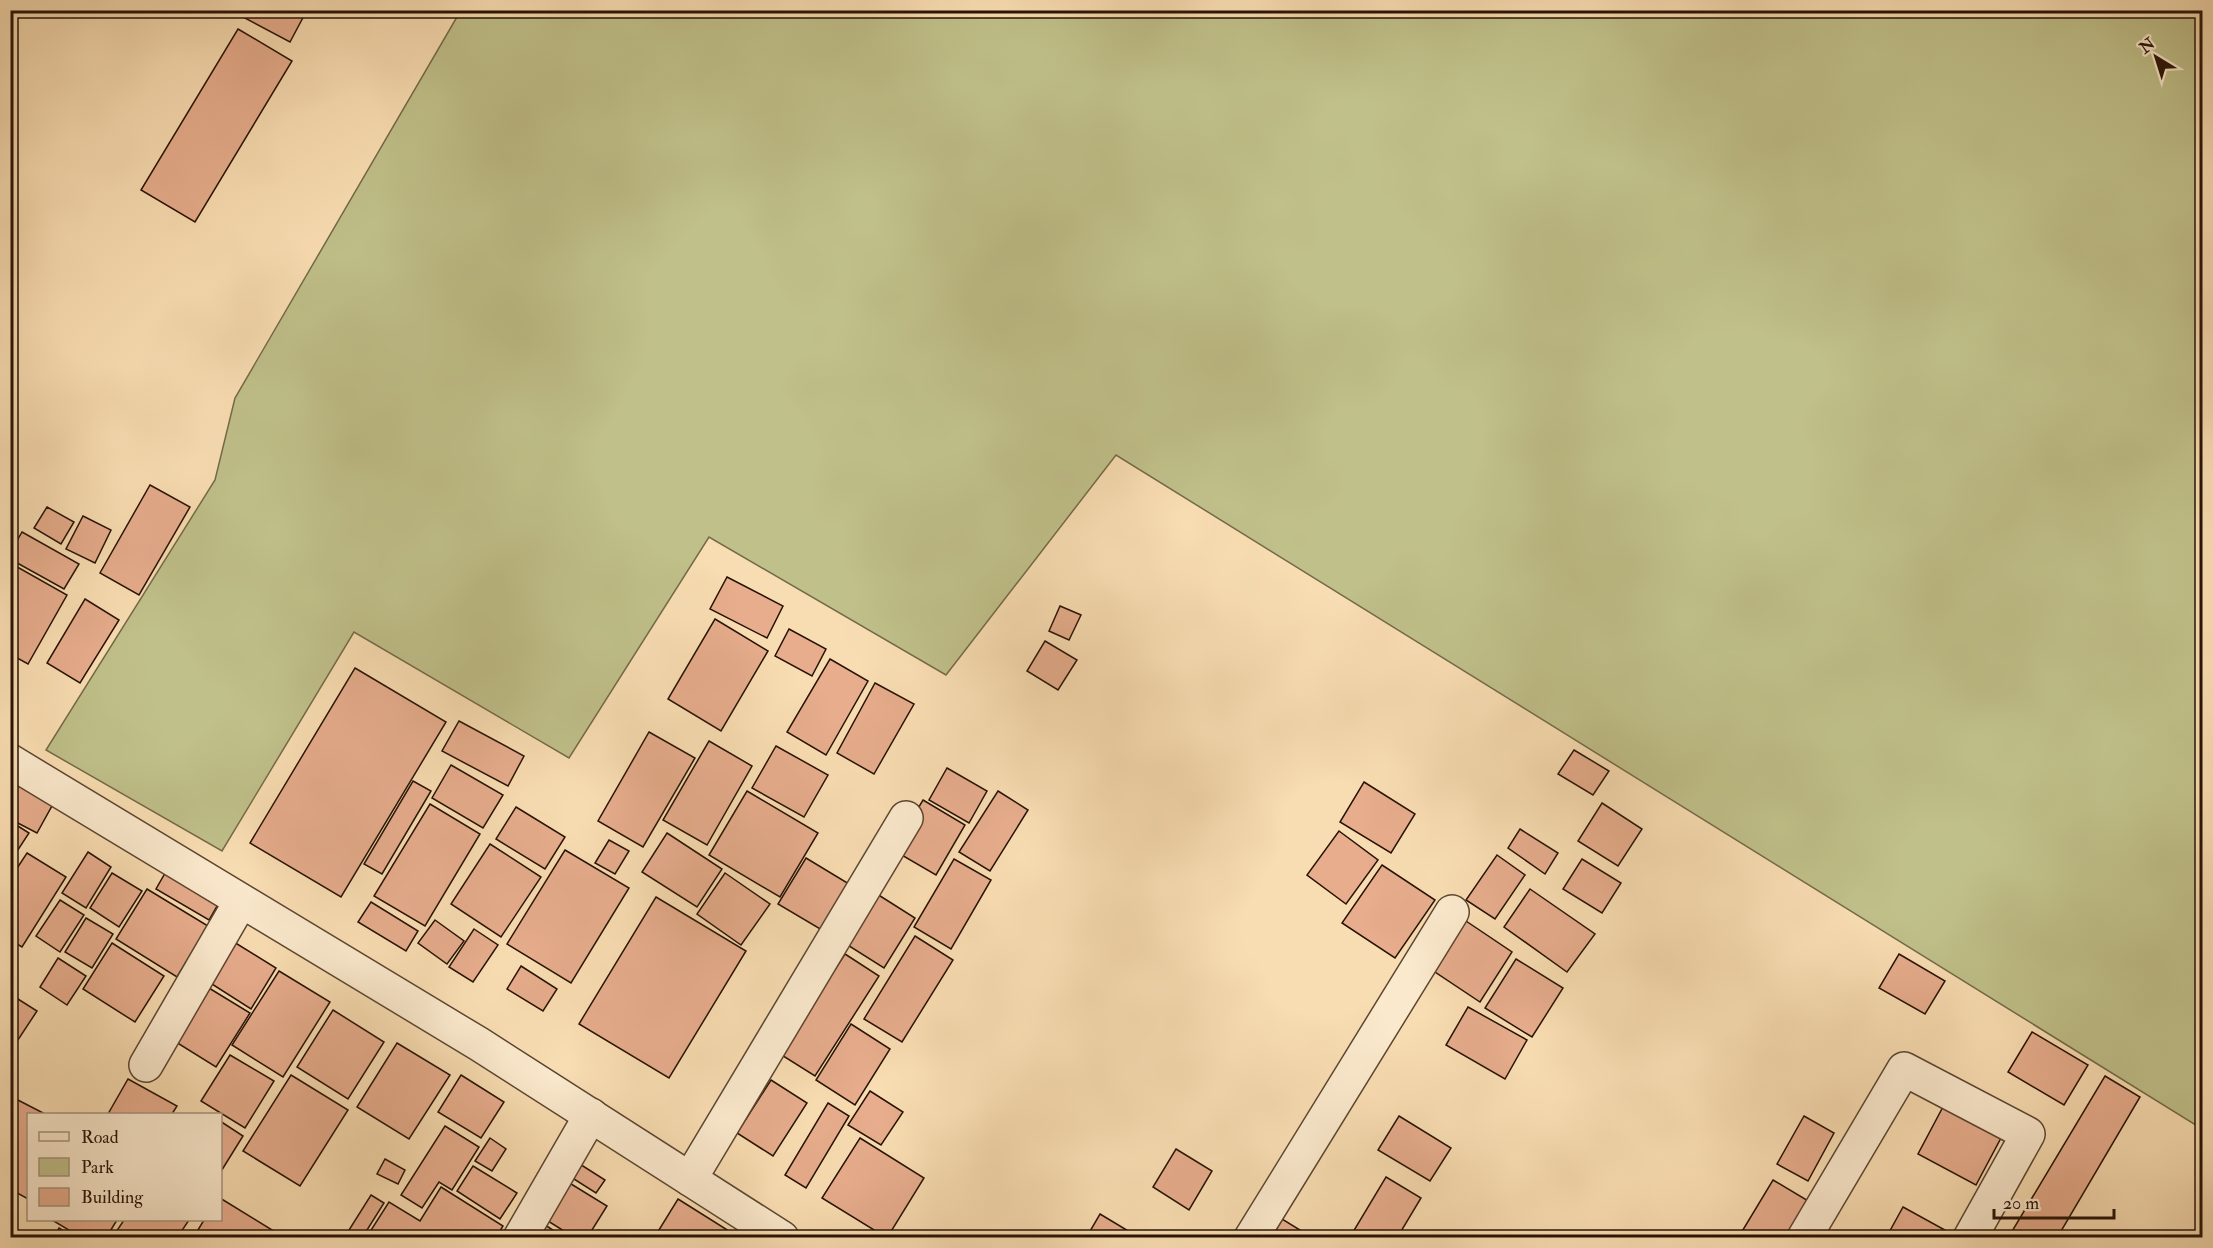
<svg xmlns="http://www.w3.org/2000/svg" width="2213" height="1248" viewBox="0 0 2213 1248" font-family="'IM FELL Double Pica',serif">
  <rect width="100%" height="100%" fill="#f9ddb2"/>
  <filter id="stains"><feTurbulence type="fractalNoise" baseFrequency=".00333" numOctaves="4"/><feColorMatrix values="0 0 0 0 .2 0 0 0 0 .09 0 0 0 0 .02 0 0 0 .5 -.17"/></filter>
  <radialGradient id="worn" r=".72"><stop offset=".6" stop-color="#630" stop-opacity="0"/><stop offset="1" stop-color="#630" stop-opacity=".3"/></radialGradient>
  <polygon fill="#c0c08a" stroke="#746a48" stroke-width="1.5" points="461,10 2202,11 2202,1129 1116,455 946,675 709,537 569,758 354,632 222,851 46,750 215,480 235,398"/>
  <g fill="#e7ad8d" stroke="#271306" stroke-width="1.5">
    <polygon points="244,10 307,10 290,42 241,16"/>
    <polygon points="238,29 292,61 195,222 141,190"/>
    <polygon points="150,485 190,507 139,595 100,573"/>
    <polygon points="47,507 74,522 61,544 34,528"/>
    <polygon points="83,516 111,530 95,563 66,549"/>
    <polygon points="22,532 79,564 64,589 10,559 10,553"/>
    <polygon points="12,564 67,595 28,664 10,654"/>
    <polygon points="727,577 783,606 767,638 710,609"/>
    <polygon points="85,599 119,620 80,683 47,663"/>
    <polygon points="1060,606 1081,615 1069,640 1049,631"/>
    <polygon points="715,619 768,651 721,731 668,699"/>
    <polygon points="789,629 826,649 812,676 775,656"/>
    <polygon points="1045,641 1077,660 1058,690 1027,671"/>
    <polygon points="830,659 868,681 826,755 787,732"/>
    <polygon points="355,668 446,722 341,897 250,843"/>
    <polygon points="875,683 914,704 874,774 837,753"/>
    <polygon points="459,721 524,756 508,786 442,751"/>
    <polygon points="649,732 695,758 643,847 598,821"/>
    <polygon points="709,741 752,766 707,845 663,820"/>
    <polygon points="776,746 828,775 804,817 752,788"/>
    <polygon points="1574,750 1609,771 1593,795 1558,774"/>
    <polygon points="451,765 503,795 483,828 432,798"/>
    <polygon points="947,768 987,791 969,823 929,800"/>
    <polygon points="10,781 53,804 37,833 10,819"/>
    <polygon points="413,781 431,791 382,874 364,864"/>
    <polygon points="1364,782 1415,814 1391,853 1340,822"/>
    <polygon points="747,791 818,833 780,897 709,855"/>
    <polygon points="998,791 1028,810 990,871 959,852"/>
    <polygon points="923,800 965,825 936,875 893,850"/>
    <polygon points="1602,803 1642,829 1618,866 1578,841"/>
    <polygon points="430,804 480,834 425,926 374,896"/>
    <polygon points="516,807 565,837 545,869 496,839"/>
    <polygon points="10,821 29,833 10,862"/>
    <polygon points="1520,829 1558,853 1545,874 1508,848"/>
    <polygon points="1339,831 1378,860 1346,904 1307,875"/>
    <polygon points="667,833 722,869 697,907 642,872"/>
    <polygon points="609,840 629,851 615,874 595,863"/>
    <polygon points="490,844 541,877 501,937 451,904"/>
    <polygon points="565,850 629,888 571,983 507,944"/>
    <polygon points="88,852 111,867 86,908 62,893"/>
    <polygon points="27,853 66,877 22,947 10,940 10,879"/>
    <polygon points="1497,855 1525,875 1495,919 1466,900"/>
    <polygon points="806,858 859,890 832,936 778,904"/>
    <polygon points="954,859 991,880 951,949 914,927"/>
    <polygon points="1582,859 1621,883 1602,913 1563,889"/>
    <polygon points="1382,865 1435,900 1395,958 1342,923"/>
    <polygon points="168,868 221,899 209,920 156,889"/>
    <polygon points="112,873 142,891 119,927 90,908"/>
    <polygon points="725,873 770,904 741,945 697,914"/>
    <polygon points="147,889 208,926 177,977 116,939"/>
    <polygon points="1530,889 1595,934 1567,972 1504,927"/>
    <polygon points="877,894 915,918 884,968 846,944"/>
    <polygon points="656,897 746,951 669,1078 579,1024"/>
    <polygon points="60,900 84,915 60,952 36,936"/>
    <polygon points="371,902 418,931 406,951 358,922"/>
    <polygon points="86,918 113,934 92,968 65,952"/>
    <polygon points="1463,919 1512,952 1480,1002 1429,968"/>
    <polygon points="435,920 464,941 447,964 418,943"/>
    <polygon points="474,929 498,945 473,982 449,967"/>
    <polygon points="915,936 953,960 902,1042 864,1019"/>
    <polygon points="229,939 276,968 251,1009 204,979"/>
    <polygon points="112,943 164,976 135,1022 83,989"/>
    <polygon points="845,954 879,976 815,1076 780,1054"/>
    <polygon points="1899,954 1945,981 1925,1014 1879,988"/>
    <polygon points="58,958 86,976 67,1005 40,987"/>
    <polygon points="1516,959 1563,988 1532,1037 1485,1008"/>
    <polygon points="521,966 557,989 543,1011 507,989"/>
    <polygon points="279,971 330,1002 283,1077 232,1045"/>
    <polygon points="204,985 250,1013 216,1067 171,1039"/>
    <polygon points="10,994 37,1011 10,1052"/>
    <polygon points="1468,1007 1527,1040 1505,1079 1446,1045"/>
    <polygon points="333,1010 384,1042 348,1099 297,1067"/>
    <polygon points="851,1024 890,1049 855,1105 816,1080"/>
    <polygon points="2032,1032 2088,1065 2064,1105 2008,1072"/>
    <polygon points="397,1043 450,1075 409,1139 357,1107"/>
    <polygon points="230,1055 274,1081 245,1128 201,1101"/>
    <polygon points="291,1075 348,1110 300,1186 243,1151"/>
    <polygon points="461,1075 504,1102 481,1138 438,1112"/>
    <polygon points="2105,1076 2140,1097 2057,1238 2008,1238"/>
    <polygon points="128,1079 177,1106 172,1114 108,1114"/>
    <polygon points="771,1080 807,1103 773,1156 737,1133"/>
    <polygon points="870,1091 903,1112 881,1145 848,1125"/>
    <polygon points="14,1098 45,1114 28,1114 28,1199 10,1189 10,1105"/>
    <polygon points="828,1103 849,1116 806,1188 785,1175"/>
    <polygon points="1944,1105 2002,1136 1976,1185 1918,1154"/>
    <polygon points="1399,1116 1451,1148 1430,1181 1378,1150"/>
    <polygon points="1804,1116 1834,1133 1808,1181 1777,1164"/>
    <polygon points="220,1121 243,1136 220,1173"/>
    <polygon points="445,1126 479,1147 452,1190 439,1182 422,1208 401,1195"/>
    <polygon points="490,1138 506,1149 492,1171 475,1161"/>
    <polygon points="860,1138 924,1178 887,1238 822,1198"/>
    <polygon points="1176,1149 1212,1171 1189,1210 1153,1187"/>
    <polygon points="385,1159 405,1170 398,1184 377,1174"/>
    <polygon points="575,1161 605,1180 596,1193 566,1174"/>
    <polygon points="473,1166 517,1193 500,1219 457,1191"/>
    <polygon points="1386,1177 1421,1198 1397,1238 1362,1238 1353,1232"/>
    <polygon points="563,1179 607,1206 587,1238 575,1238 540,1216"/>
    <polygon points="1773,1180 1810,1202 1788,1238 1738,1238"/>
    <polygon points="441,1187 503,1226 496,1238 366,1238 389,1202 420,1221"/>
    <polygon points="371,1195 384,1203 362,1238 344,1238"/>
    <polygon points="220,1198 277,1233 274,1238 193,1238 204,1220 220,1220"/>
    <polygon points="678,1199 729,1231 725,1238 654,1238"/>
    <polygon points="1903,1207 1954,1235 1952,1238 1886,1238"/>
    <polygon points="1269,1211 1313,1238 1253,1238"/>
    <polygon points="1100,1214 1140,1238 1086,1238"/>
    <polygon points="536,1219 565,1238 525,1238"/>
    <polygon points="52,1220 117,1220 106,1238 82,1238"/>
    <polygon points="124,1220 189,1220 177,1238 125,1238 116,1232"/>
    <polygon points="59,1228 75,1238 53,1238"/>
    <polygon points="599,1230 611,1238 595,1238"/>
  </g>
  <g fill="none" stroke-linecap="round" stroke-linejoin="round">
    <defs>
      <g id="minor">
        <polyline points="10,761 479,1044 782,1238"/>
        <polyline points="146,1065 241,901"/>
        <polyline points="690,1179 906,818"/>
        <polyline points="520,1238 591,1115"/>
        <polyline points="1251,1238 1452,912"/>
        <polyline points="1804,1238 1904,1069 2028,1134 1970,1238"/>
      </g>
    </defs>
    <use href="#minor" stroke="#5c4631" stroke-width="36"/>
    <use href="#minor" stroke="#fbe9cd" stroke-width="33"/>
  </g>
  <rect width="2213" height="1248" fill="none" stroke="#f9ddb2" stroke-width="36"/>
  <rect x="12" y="12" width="2189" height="1224" fill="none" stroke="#271306" stroke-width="3"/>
  <rect x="18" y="18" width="2177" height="1212" fill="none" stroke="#271306" stroke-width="1.5"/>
  <rect x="27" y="1113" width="195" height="108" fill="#fbe9cd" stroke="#a6937d" stroke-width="1.5"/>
  <rect x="39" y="1132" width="30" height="9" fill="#fbe9cd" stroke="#a6937d" stroke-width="1.5"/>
  <text x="81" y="1143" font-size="18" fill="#271306">Road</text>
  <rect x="39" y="1158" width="30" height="18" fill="#c0c08a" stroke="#a6937d" stroke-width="1.5"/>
  <text x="81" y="1173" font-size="18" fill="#271306">Park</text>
  <rect x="39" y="1188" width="30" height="18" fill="#e7ad8d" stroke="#a6937d" stroke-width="1.5"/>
  <text x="81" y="1203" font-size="18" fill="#271306">Building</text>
  <g transform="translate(2156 57) rotate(322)" stroke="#fbe9cd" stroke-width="4.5" paint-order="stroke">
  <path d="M0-4.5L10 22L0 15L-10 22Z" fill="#271306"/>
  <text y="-9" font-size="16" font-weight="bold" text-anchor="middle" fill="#271306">N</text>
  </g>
  <path d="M1994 1209v9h120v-9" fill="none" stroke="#271306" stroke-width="3"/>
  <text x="2003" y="1209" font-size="18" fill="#271306" stroke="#fbe9cd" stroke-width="4.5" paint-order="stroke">20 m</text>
  <rect width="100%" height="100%" filter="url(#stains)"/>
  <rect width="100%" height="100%" fill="url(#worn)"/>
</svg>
